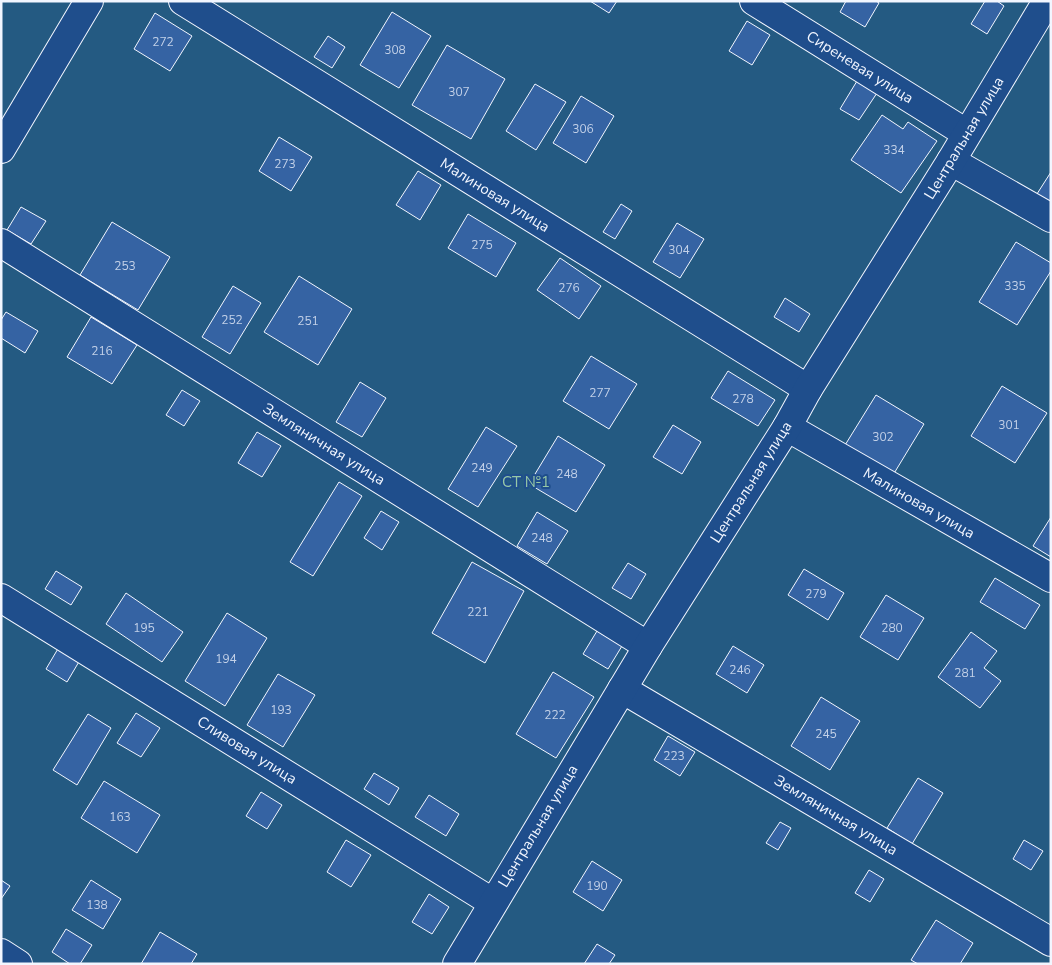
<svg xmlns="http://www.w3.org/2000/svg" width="1052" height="965" viewBox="0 0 1052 965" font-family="'Nunito Sans',sans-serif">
  <rect width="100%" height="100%" fill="#1f4e8c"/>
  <rect fill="#245a82" stroke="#a8bbd7" x="1" y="1" width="1050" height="963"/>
  <g fill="#3563a3" stroke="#f2f6ff">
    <polygon points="590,1 617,1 609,13"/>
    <polygon points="846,1 876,1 879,3 865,27 840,12"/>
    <polygon points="985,1 997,1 1004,6 987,34 971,24"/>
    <polygon points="392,12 431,36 399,88 360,65"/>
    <polygon points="155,13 192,36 170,71 134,49"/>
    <polygon points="747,21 770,35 752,65 729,51"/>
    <polygon points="328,36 345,47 332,68 314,57"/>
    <polygon points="447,45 505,79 471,139 412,105"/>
    <polygon points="857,81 877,93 859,120 840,109"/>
    <polygon points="535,84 566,102 536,150 506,131"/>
    <polygon points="581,96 614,116 586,163 553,143"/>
    <polygon points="882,115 903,129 908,122 937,141 901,193 851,160"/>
    <polygon points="279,137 312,157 291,191 259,171"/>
    <polygon points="418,171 441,185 420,220 396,205"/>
    <polygon points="1051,172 1051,206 1035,197"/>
    <polygon points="621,204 632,211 615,239 603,232"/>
    <polygon points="21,207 46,221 31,244 7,230"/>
    <polygon points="468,214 516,243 496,277 448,248"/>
    <polygon points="112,222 170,257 138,310 80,275"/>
    <polygon points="677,223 704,239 680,278 653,262"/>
    <polygon points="1016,242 1051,263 1051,271 1017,325 979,302"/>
    <polygon points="560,258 601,286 579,319 537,290"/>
    <polygon points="299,276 352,309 318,365 264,332"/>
    <polygon points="233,286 261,303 230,354 202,337"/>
    <polygon points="785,298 810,314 799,332 774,317"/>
    <polygon points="6,312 38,331 25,353 1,338 1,320"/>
    <polygon points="91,317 137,345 112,384 67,357"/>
    <polygon points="591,356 637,384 609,429 563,401"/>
    <polygon points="728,371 775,400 758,426 711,398"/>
    <polygon points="360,382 386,398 362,437 336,422"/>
    <polygon points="1002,386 1047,413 1015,463 971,436"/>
    <polygon points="182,390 200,401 184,426 166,415"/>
    <polygon points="876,395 924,424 890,480 842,450"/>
    <polygon points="673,425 701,442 682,474 653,457"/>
    <polygon points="486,427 517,446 478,507 448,489"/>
    <polygon points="257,432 281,446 262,477 238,463"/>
    <polygon points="558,436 605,465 576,512 529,484"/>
    <polygon points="339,482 362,496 313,576 290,562"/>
    <polygon points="381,511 399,522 382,550 364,538"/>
    <polygon points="537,512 568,531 547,564 517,546"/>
    <polygon points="1051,517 1051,557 1033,546"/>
    <polygon points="472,562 524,591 485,663 432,633"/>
    <polygon points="628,563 646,574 631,599 612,588"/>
    <polygon points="804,569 844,593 828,620 788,595"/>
    <polygon points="56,571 82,587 71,605 45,589"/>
    <polygon points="995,578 1040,605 1025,629 980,602"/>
    <polygon points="126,593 183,632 162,662 106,624"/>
    <polygon points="886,595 924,618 898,660 860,637"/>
    <polygon points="227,613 267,638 225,706 185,681"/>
    <polygon points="597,631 622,646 608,669 583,654"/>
    <polygon points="971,632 997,651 984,668 1001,681 980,708 938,677"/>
    <polygon points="733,646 764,665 747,693 716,674"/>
    <polygon points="59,647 80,660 67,682 46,669"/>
    <polygon points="553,672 594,697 556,758 516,734"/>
    <polygon points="278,674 315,695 283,747 247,725"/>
    <polygon points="821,697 860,721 830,770 791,746"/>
    <polygon points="136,713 160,728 141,757 117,743"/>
    <polygon points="88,714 111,728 77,785 53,770"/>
    <polygon points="668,736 695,752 680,776 654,760"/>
    <polygon points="374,773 399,788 389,805 364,789"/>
    <polygon points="918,778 943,793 912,844 887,828"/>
    <polygon points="104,781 160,815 137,853 81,818"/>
    <polygon points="261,792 282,805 267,829 246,816"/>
    <polygon points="429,795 459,814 446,836 415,817"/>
    <polygon points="780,822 791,828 778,850 766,843"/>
    <polygon points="346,840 371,855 351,887 327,872"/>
    <polygon points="1024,840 1043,851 1031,870 1013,859"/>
    <polygon points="592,861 622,880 603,911 573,892"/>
    <polygon points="869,870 884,879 870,902 855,893"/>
    <polygon points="1,880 10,886 1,899"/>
    <polygon points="91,880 121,899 103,929 72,910"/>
    <polygon points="429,894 449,907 432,934 412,922"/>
    <polygon points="936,920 973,943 960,964 918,964 911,960"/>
    <polygon points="66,929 92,945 80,964 70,964 52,952"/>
    <polygon points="160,932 197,954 191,964 141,964"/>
    <polygon points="597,944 615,955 609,964 584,964"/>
  </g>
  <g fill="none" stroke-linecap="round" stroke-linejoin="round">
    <defs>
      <g id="minor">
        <polyline points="183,1 808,389"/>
        <polyline points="754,1 966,133"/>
        <polyline points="1,149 89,1"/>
        <polyline points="951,161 1051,218"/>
        <polyline points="1,243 648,646"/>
        <polyline points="787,427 1051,578"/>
        <polyline points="1,598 492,902"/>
        <polyline points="622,689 1051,942"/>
        <polyline points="1,953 18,964"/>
        <polyline points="457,964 648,646 787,427 808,389 951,161 1047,1"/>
      </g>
    </defs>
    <use href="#minor" stroke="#f2f6ff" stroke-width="30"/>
    <use href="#minor" stroke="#1f4e8c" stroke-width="28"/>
  </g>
  <g text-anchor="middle" stroke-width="4" stroke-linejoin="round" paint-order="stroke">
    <g font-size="12" fill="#c3d1e8">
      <text x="163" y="46">272</text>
      <text x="395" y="54">308</text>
      <text x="459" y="96">307</text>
      <text x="583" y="133">306</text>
      <text x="894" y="154">334</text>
      <text x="285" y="168">273</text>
      <text x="482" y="249">275</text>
      <text x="679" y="254">304</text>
      <text x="125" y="270">253</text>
      <text x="1015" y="290">335</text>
      <text x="569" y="292">276</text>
      <text x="232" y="324">252</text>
      <text x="308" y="325">251</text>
      <text x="102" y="355">216</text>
      <text x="600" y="397">277</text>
      <text x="743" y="403">278</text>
      <text x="1009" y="429">301</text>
      <text x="883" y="441">302</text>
      <text x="482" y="472">249</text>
      <text x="567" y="478">248</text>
      <text x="542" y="542">248</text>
      <text x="816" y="598">279</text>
      <text x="478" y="616">221</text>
      <text x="144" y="632">195</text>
      <text x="892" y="632">280</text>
      <text x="226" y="663">194</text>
      <text x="740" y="674">246</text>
      <text x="965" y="677">281</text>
      <text x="281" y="714">193</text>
      <text x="555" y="719">222</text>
      <text x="826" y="738">245</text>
      <text x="674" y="760">223</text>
      <text x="120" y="821">163</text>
      <text x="597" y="890">190</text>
      <text x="97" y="909">138</text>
    </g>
    <g font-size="15" fill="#f2f6ff" stroke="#1f4e8c">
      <text transform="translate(860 67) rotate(32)" y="5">Сиреневая улица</text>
      <text transform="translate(964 138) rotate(-59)" y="5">Центральная улица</text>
      <text transform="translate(495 195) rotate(32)" y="5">Малиновая улица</text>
      <text transform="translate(324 444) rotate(32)" y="5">Земляничная улица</text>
      <text transform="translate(751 482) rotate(-58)" y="5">Центральная улица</text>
      <text transform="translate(919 503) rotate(30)" y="5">Малиновая улица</text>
      <text transform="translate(247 750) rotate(32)" y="5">Сливовая улица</text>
      <text transform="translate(836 815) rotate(31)" y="5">Земляничная улица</text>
      <text transform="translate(538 826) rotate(-59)" y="5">Центральная улица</text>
    </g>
    <g font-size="15" fill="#97c8a6" stroke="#1f4e8c">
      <text x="526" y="487">СТ №1</text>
    </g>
  </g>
  <rect width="1052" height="965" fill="none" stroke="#f2f6ff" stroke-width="5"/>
</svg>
